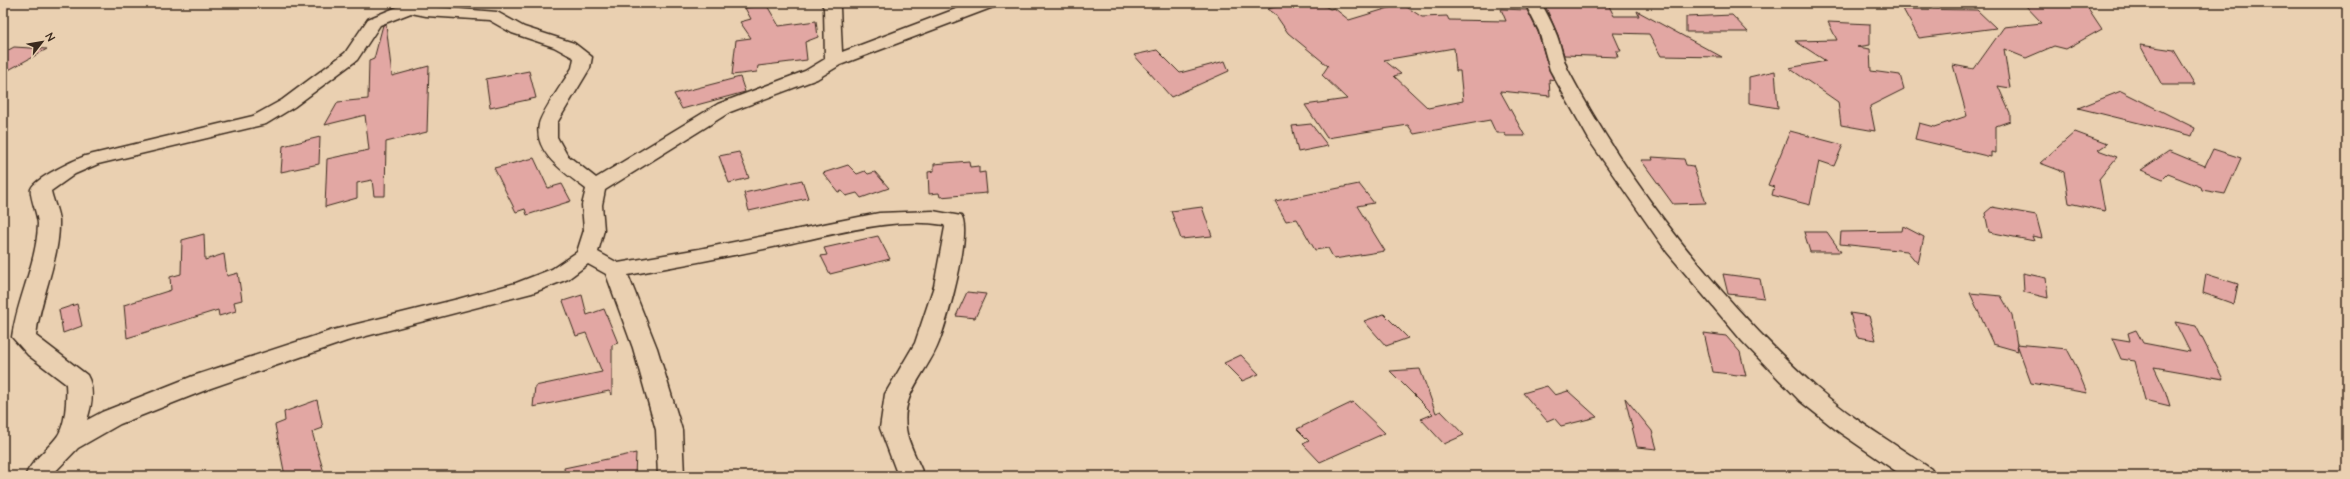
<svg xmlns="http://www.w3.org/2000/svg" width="2350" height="479" viewBox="0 0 2350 479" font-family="'Architects Daughter',sans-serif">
  <rect width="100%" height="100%" fill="#ead0b1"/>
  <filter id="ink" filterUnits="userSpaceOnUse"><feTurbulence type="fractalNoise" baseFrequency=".025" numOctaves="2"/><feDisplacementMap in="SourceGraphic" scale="8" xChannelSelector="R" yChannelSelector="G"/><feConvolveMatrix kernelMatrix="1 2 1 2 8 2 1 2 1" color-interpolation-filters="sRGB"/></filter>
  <g filter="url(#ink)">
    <g fill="#e2a7a3" stroke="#3b2a1e" fill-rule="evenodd">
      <path d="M1290,3H1319L1330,9L1334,8L1349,20L1402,4L1422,17L1447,16L1449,20L1506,21L1501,9L1527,10L1538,32L1549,70L1554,80L1549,79L1550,96L1500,91L1525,136H1506L1504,133H1496L1490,120L1414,134L1408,125L1327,138L1305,105L1347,99L1322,75L1328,66L1288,33L1275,14L1268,9ZM1454,48L1456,71H1460L1463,101L1428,108L1394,76L1401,74L1384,60Z"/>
      <polygon points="1544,3 1609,6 1614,16 1639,16 1637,11 1722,57 1661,56 1649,34 1613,33 1621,51 1616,51 1618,57 1564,55 1558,35"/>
      <polygon points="2023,3 2086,5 2102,29 2066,49 2054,46 2026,58 2004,49 2010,88 1998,86 2010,113 2010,121 1996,126 1996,153 1991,152 1991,157 1915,139 1919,123 1934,127 1967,116 1953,65 1974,69 2004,27 2042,23"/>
      <polygon points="766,4 779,26 816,21 818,37 805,42 807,60 758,66 757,72 732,75 736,40 751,38 740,22 751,19 745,8"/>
      <polygon points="1903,9 1977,10 1996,28 1919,38"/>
      <polygon points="1732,15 1748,32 1686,32 1686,17"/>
      <polygon points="1828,22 1870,24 1870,45 1857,47 1870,49 1871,71 1900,75 1904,89 1870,106 1875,131 1841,125 1838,102 1789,68 1826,61 1795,41 1837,40"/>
      <polygon points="386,24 392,76 429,66 427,132 386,142 385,196 374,196 372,180 357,183 357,198 325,207 327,159 369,150 365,115 325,125 338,102 368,99 369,61 374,59 383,25"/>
      <polygon points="2140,45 2174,50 2195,85 2162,85"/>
      <polygon points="14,47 47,49 3,73 3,53"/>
      <polygon points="1157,50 1180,73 1225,61 1229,71 1171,97 1134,55"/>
      <polygon points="529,71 536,98 490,108 486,79"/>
      <polygon points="1775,71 1778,108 1749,103 1749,77"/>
      <polygon points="740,77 745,92 682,109 674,94"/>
      <polygon points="2121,91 2195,128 2192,136 2078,108"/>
      <polygon points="1311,124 1328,146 1298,152 1292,126"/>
      <polygon points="1790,131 1843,145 1834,166 1819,161 1810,205 1772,195 1774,187 1768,185"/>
      <polygon points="2075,132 2107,144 2098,150 2117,157 2099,179 2105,211 2069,203 2064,172 2040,163"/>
      <polygon points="320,137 319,164 281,172 283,146"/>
      <polygon points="2213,149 2241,158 2225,194 2202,190 2201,187 2168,174 2163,179 2141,170 2169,151 2205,166"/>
      <polygon points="739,152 749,178 729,183 719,156"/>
      <polygon points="1652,157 1684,159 1686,165 1693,166 1706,203 1673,204 1641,160 1653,160"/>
      <polygon points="534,158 548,188 562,184 571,201 527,215 525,209 516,212 494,168"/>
      <polygon points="969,161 970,167 979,166 979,173 985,172 987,193 940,197 939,193 929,194 928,172 934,171 934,164"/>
      <polygon points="848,165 857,174 865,171 868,174 875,172 889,188 861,198 857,193 846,196 842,191 838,192 823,173"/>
      <polygon points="802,180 808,198 749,211 744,193"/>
      <polygon points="1359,184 1374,203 1357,206 1385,251 1334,259 1328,248 1315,250 1297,219 1286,221 1275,201"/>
      <polygon points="1202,207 1212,236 1181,239 1171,211"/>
      <polygon points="1992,207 2036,215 2042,238 2032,236 2034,241 1989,232 1985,213"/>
      <polygon points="1903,226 1924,237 1918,264 1907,251 1840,244 1841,232 1902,231"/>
      <polygon points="1804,232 1827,232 1841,252 1810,252"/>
      <polygon points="204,234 205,260 224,254 227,276 238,273 242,300 234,302 236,311 219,316 218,310 127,338 124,305 171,290 170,277 181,274 182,240"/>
      <polygon points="878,236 890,259 830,274 821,256 827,255 824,248"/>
      <polygon points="2023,273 2046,278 2048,298 2024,292"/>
      <polygon points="1723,274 1760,279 1764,298 1728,294"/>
      <polygon points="2206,274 2238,284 2234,304 2203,293"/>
      <polygon points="967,292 986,294 975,318 956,316"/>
      <polygon points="1970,293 2001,296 2012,315 2018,351 1993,344"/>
      <polygon points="582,295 587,315 604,309 618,343 612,345 612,395 609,391 533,407 535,386 602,372 586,333 576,336 563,301"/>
      <polygon points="77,304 82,326 63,333 59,310"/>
      <polygon points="1850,313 1869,316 1876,340 1857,337"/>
      <polygon points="1384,314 1408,338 1386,346 1364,321"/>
      <polygon points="2175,322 2196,326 2223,379 2154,367 2165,390 2170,406 2145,400 2135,361 2121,359 2112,338 2130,341 2128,333 2136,330 2143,343 2190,352"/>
      <polygon points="1704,333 1726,336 1740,352 1746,376 1713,372"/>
      <polygon points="2017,344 2067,349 2076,366 2087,393 2031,383"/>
      <polygon points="1241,355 1259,374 1242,381 1224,363"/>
      <polygon points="1420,369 1436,413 1441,411 1464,435 1444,444 1421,419 1433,414 1390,371"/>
      <polygon points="1547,386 1555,395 1568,391 1597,417 1561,426 1554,418 1547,421 1523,393"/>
      <polygon points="1625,398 1652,431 1657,449 1637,447"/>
      <polygon points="317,400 323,428 312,432 325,476 285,476 275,425 285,421 284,412"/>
      <polygon points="1353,402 1385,433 1320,462 1303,444 1309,441 1297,429"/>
      <polygon points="636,453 635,476 565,476 564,468"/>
    </g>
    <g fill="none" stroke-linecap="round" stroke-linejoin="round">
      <defs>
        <g id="street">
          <path d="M407,3H425L423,6L497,12L524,27L574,43L592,57L590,68L557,123V137L567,155L596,178L718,104L805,71L825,59L824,8L821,3H837L840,8L842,52L969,4L998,3L996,6L840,65L817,79L730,112L605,190L602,205L604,230L598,252L618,263L699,249L879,213L933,211L961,216C973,232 947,321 939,342C928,372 901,392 906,428C907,441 919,463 924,476H898L880,428L885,394L915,343L934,286L945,227L944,225C893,217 841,233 792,243C737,255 683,265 628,275L657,348L682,430L684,476H658L656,430L633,348L606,274L588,264L568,279L532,293L347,341L211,388L120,424L78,448L51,476H25C32,460 45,452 56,438C66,427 67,398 66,384L28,355L12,337C17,299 37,263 38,224C38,215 29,195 31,189C35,178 75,160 85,156L253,116L282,100L345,53L368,19ZM411,13L426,16L489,20L512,33L554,47L574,58L572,68C565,80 541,113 539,124C533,153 566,173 586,189L582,205L584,230L577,252L552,269L516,283L458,299L333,330L193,376L102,412L87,420C92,405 95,389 87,375L36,336C40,297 60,260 59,221C58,210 53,201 51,191L75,174L98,164L266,124L294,107L357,60L380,25Z"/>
          <path d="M1525,3H1541C1546,12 1551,21 1555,31C1561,44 1562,59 1569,72C1629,185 1722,303 1817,388C1852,419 1893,443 1931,469L1935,476H1903L1839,432L1800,401L1742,341L1667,252L1591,143L1550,70L1539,31Z"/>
        </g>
      </defs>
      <use href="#street" stroke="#3b2a1e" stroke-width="3"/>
      <use href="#street" fill="#ead0b1" fill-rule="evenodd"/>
    </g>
  </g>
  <rect width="2350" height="479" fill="none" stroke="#ead0b1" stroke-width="16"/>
  <rect x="8" y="8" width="2334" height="463" fill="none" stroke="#3b2a1e" stroke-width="1.5" filter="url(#ink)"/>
  <g transform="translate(42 42) rotate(59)" stroke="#ead0b1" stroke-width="3" paint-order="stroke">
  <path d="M0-3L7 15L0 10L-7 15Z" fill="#3b2a1e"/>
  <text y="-6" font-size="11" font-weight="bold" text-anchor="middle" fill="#3b2a1e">N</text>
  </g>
</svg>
